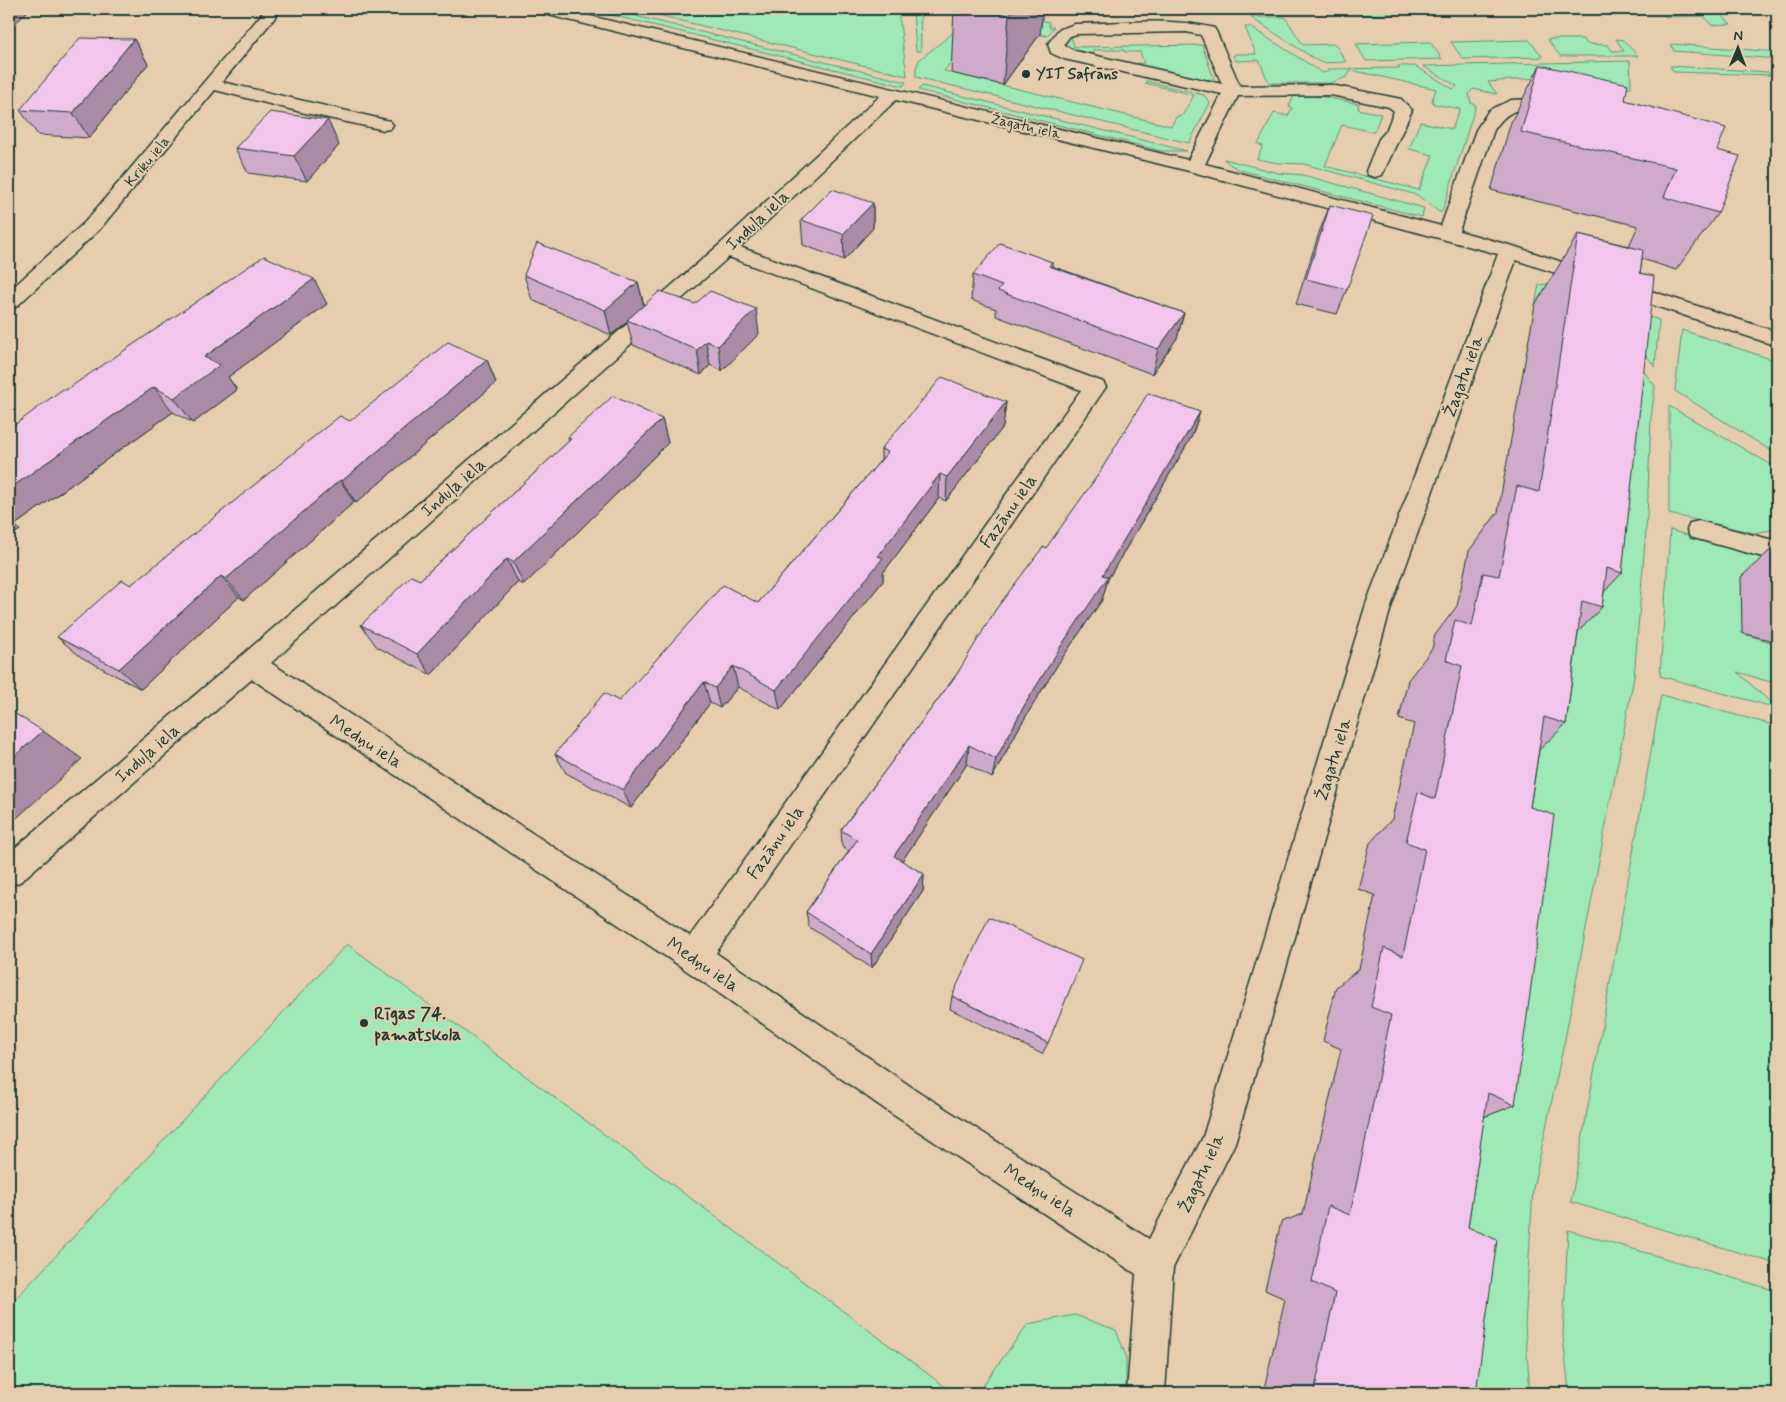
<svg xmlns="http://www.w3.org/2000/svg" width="1786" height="1402" viewBox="0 0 1786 1402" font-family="Mynerve,sans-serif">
  <rect width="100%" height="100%" fill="#e5cdad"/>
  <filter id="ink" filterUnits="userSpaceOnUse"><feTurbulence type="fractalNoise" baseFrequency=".02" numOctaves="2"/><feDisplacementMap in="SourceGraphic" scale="10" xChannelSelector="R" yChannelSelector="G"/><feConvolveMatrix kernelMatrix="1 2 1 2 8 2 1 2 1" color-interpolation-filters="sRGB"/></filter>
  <g filter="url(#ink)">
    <g fill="#9fe9b7" stroke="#5f9376">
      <polygon points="587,9 607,9 906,82 903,86"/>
      <polygon points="633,9 898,9 907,76"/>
      <polygon points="913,9 920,9 921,51 916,51"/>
      <polygon points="983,9 1192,9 1035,11 1030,18 1049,22 1049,27 1054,27 1047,36 992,24 961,50 944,71 1171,126 1177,116 1182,116 1194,95 1145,83 1146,81 1204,95 1210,103 1189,143 916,77 916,68 919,60"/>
      <polygon points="1358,9 1414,9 1417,13 1362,15"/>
      <polygon points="1657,9 1715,9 1731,24 1711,25 1704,16 1665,17"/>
      <polygon points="1250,17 1285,17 1303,45 1335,44 1346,62 1321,63"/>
      <polygon points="1245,27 1250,27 1323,73 1329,71 1327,69 1399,68 1398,66 1415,66 1453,89 1457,86 1423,66 1630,61 1631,87 1619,92 1550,77 1488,82 1497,94 1473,89 1469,94 1471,103 1476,105 1442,212 1439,212 1417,195 1304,164 1278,163 1257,159 1263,146 1258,144 1274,113 1288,116 1292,108 1289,106 1294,96 1325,97 1359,104 1358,109 1381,114 1374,132 1342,125 1325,166 1419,190 1433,155 1409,149 1420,122 1452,129 1460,109 1434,104 1432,100 1436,89 1351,70 1347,77 1330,83 1269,83 1259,60 1236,61 1233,56 1236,54 1256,54"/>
      <path d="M1071,35L1074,47L1202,45L1214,79L1201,80L1129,64L1144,63L1140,52H1124V50H1093V54C1083,54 1075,51 1065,47V44Z"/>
      <polygon points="1547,39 1583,39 1587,44 1608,45 1612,51 1624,51 1616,39 1623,40 1638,56 1560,56"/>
      <polygon points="1529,40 1543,57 1463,59 1451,42"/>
      <polygon points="1430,42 1442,59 1366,61 1356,44"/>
      <polygon points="1671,44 1777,52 1777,59 1674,51"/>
      <polygon points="1670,66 1768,72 1771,75 1674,72"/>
      <polygon points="922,86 1187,151 1162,151 918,90"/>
      <polygon points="1224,159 1278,173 1303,175 1424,208 1422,217 1240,170 1229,164"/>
      <polygon points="1547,284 1585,296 1655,386 1651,418 1647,517 1634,677 1565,1039 1533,1188 1525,1326 1530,1393 1406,1393 1595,320 1535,305 1539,285"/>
      <polygon points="1610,305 1659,320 1655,367"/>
      <polygon points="1682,330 1777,361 1777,452 1775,453 1675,391"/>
      <polygon points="1669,406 1777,468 1777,529 1754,533 1669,514"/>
      <polygon points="1670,530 1777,562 1742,579 1744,634 1777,644 1777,684 1737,672 1777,708 1660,676"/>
      <polygon points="1661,695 1777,726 1777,1264 1571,1202"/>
      <polygon points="347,944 951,1391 950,1393 9,1393 9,1306"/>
      <polygon points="1568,1230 1777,1291 1777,1393 1569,1393 1563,1335"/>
      <polygon points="1075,1315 1116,1330 1126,1356 1126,1393 977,1393 1028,1324"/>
    </g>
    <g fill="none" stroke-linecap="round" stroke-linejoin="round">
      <defs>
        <g id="minor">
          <polygon points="266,9 282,9 222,82 390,121 393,125 390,129 384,130 305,113 215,90 99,230 16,307 9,309 9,291 85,222"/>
          <path d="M534,9H561L1188,160L1222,94L1064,59L1051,53L1048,44L1058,30L1075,24C1120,23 1170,17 1214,28L1216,31L1240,86L1331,85L1401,99L1412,110L1384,171L1382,175L1375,177L1368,175L1366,171L1379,139L1386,131L1394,111L1389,107L1331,95L1238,96L1205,164L1441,226L1476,130L1489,110L1511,100L1535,99L1562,105L1565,109L1562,113C1554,115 1547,112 1538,110C1517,106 1505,113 1494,130L1459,231L1516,247L1777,332V346L1516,260L1392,604L1235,1143L1173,1268L1165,1393H1127L1136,1274L889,1112L683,968L252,679L20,882L9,886V853L241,656L719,245L880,96L536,12ZM1186,32L1201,35L1222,84L1075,51L1065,46L1064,44L1070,36L1077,34ZM896,100L1189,171L1498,254L1366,604L1203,1137L1149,1239L913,1088L716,953L1106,387L1103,382L740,247ZM729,257L1081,390L690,936L271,663Z"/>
          <polygon points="1699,521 1777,541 1777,561 1690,537 1687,530 1690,523"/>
        </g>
      </defs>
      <use href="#minor" stroke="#1f3d34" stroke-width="3"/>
      <use href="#minor" fill="#e5cdad" fill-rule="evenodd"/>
    </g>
    <g fill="#d0aacb" stroke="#1f3d34">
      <polygon points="954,9 1043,9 1040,34 1003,85 951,73"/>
      <polygon points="134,39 148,64 89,138 38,135 20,110"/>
      <polygon points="1540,65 1625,100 1717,150 1718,213 1676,270 1642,259 1640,273 1622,573 1604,592 1602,607 1578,632 1566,724 1539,750 1530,807 1515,1105 1484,1117 1468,1227 1476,1393 1263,1393 1285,1299 1265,1290 1281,1222 1303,1214 1341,1049 1323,1041 1336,987 1359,969 1375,895 1358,889 1370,843 1392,819 1414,724 1399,719 1408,680 1432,649 1435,635 1457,606 1469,551 1498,512 1535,305 1578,234 1629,246 1638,226 1491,190 1511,122"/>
      <polygon points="339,145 307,181 248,173 235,148"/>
      <polygon points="873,203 873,228 844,260 803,245 801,220"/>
      <polygon points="1330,205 1347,289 1337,314 1296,304 1320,230"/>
      <polygon points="1052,262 1052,266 1184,313 1177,338 1152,374 996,316 996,309 971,300 973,275"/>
      <polygon points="524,275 638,282 644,305 759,334 722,371 710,365 701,375 633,345 627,322 611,335 532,300"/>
      <polygon points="327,304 228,377 237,390 193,423 173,412 15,525 20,530 9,537 66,390"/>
      <polygon points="487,360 496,383 356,503 354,502 244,600 239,597 141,689 81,657 57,637 131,585"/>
      <polygon points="1006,402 1003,427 946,501 939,498 883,573 883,581 780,710 738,687 720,708 710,703 631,808 566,773 555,754 619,701 758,603 881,460 881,449"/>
      <polygon points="1200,412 1192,436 1108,579 1102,600 1058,664 1020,726 992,778 967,764 902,861 924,874 923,891 872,968 809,927 806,912 849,851 842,847 841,830 957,674 1046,548"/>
      <polygon points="662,419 668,443 524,585 518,582 431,675 377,647 361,625 420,580 569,441 568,437"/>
      <polygon points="1777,544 1777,642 1742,633 1741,577"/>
      <polygon points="952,996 1048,1043 1042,1054 950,1009"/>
    </g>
    <g fill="#a98ba5" stroke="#1f3d34">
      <polygon points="9,9 30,9 9,30"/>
      <polygon points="1014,9 1043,9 1040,34 1003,85 1009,15"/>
      <polygon points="134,39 148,64 89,138 73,113"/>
      <polygon points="328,120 339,145 307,181 294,156"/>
      <polygon points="873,203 873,228 844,260 843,234"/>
      <polygon points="314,279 327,304 228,377 237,390 193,423 174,398 204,357"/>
      <polygon points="638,282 644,307 627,320 627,322 611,335 605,310"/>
      <polygon points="756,309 759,334 722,371 718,346"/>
      <polygon points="1184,313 1177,338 1152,374 1158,349"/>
      <polygon points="706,341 710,365 701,375 697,350"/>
      <polygon points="487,360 496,383 356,503 342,481"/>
      <polygon points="154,387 173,412 15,525 20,530 9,537 9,489"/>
      <polygon points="1006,402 1003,427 946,501 947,477"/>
      <polygon points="1200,412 1192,436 1108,579 1102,600 1058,664 1020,726 992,778 996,759 1024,706"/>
      <polygon points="662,419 668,443 524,585 513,562"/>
      <polygon points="940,474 939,498 883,573 883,581 780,710 776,690"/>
      <polygon points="340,480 354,502 244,600 226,579"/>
      <polygon points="507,559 518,582 431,675 417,654"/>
      <polygon points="221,576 239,597 141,689 119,669"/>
      <polygon points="733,666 738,687 720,708 715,688"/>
      <polygon points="704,682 710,703 631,808 623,790"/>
      <polygon points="43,731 82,759 9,825 9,761"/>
      <polygon points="969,745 967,764 894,873 894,856"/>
      <polygon points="924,874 923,891 872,968 871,954"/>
    </g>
    <g fill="#f2c6ec" stroke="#1f3d34">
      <polygon points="979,9 1014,9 1009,15"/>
      <polygon points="80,38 134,39 73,113 20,110"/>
      <polygon points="1540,65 1628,84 1625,100 1726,128 1717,150 1740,156 1718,213 1664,197 1676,168 1521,132"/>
      <polygon points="270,112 328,120 294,156 235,148"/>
      <polygon points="832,189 873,203 843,234 801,220"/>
      <polygon points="1330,205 1373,216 1347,289 1306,279"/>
      <polygon points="1578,234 1643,250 1640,273 1654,276 1622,573 1607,568 1602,607 1582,601 1566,724 1544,717 1530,807 1554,815 1515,1105 1488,1093 1468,1227 1497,1240 1476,1393 1446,1393 1444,1392 1444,1393 1314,1393 1335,1293 1312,1282 1328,1206 1350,1215 1391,1015 1371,1007 1384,948 1403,956 1425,849 1406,842 1418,792 1435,799 1462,666 1446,660 1455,620 1472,626 1483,573 1499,576 1517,486 1539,492"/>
      <polygon points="537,243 638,282 605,310 524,275"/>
      <polygon points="1000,243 1052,262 1049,266 1184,313 1158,349 998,291 1002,286 973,275"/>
      <polygon points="264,256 314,279 204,357 220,365 174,398 154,387 9,489 9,429 63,389 66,390"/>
      <polygon points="660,291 695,304 710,291 756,309 718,346 706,341 697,350 627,320"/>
      <polygon points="448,342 487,360 342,481 340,480 226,579 221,576 119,669 57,637 122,580 131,585 317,434 340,416 350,421"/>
      <polygon points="942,377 1006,402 947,477 940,474 878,556 883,558 776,690 733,666 715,688 704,682 623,790 555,754 604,693 619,701 723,585 758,603 888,452 881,449"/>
      <polygon points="1148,393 1200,412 1103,575 1108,577 1063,643 1024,706 996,759 969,745 894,856 924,874 871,954 806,912 857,840 841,830 957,674 996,609 1043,547 1046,548 1098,475"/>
      <polygon points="613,396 662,419 513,562 507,559 417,654 361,625 411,576 420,580 571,439 568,437"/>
      <polygon points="9,710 43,731 9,761"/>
      <polygon points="989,917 1082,960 1048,1043 952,996"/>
    </g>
  </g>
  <g fill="#1f3d34" stroke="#e5cdad" stroke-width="2">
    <circle cx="1026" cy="74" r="5"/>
    <circle cx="364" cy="1023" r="5"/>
  </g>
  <g text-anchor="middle" stroke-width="4" stroke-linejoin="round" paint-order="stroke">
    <g font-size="15" font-weight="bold" fill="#1f3d34" stroke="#e5cdad" text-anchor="start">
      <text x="1036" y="79">YIT Safrāns</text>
    </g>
    <g font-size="15" fill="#1f3d34" stroke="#e5cdad">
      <text transform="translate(1026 126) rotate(13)" y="5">Žagatu iela</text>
      <text transform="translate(147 161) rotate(-50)" y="5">Kriķu iela</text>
    </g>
    <g font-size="18" fill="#1f3d34" stroke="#e5cdad">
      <text transform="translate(757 220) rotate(-43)" y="6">Induļa iela</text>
      <text transform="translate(1463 376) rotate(-70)" y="6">Žagatu iela</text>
      <text transform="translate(453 487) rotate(-41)" y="6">Induļa iela</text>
      <text transform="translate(1008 511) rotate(-55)" y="6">Fazānu iela</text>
      <text transform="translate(366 741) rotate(33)" y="6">Medņu iela</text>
      <text transform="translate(147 753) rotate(-41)" y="6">Induļa iela</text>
      <text transform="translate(1333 759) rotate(-73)" y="6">Žagatu iela</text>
      <text transform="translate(775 842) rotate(-55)" y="6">Fazānu iela</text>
      <text transform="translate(703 964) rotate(34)" y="6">Medņu iela</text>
      <text transform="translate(1201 1173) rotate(-65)" y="6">Žagatu iela</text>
      <text transform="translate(1040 1190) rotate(33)" y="6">Medņu iela</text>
    </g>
    <g font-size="18" font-weight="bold" fill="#1f3d34" stroke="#e5cdad" text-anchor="start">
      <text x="374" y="1019">Rīgas 74.<tspan x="374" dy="21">pamatskola</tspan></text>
    </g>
  </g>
  <rect width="1786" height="1402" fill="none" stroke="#e5cdad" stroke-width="30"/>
  <rect x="15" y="15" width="1756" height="1372" fill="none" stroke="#1f3d34" stroke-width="2" filter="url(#ink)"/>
  <g transform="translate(1738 48) rotate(1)" stroke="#e5cdad" stroke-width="4" paint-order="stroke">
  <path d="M0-4L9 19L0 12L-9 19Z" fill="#1f3d34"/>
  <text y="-8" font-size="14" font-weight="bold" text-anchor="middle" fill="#1f3d34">N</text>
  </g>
</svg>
